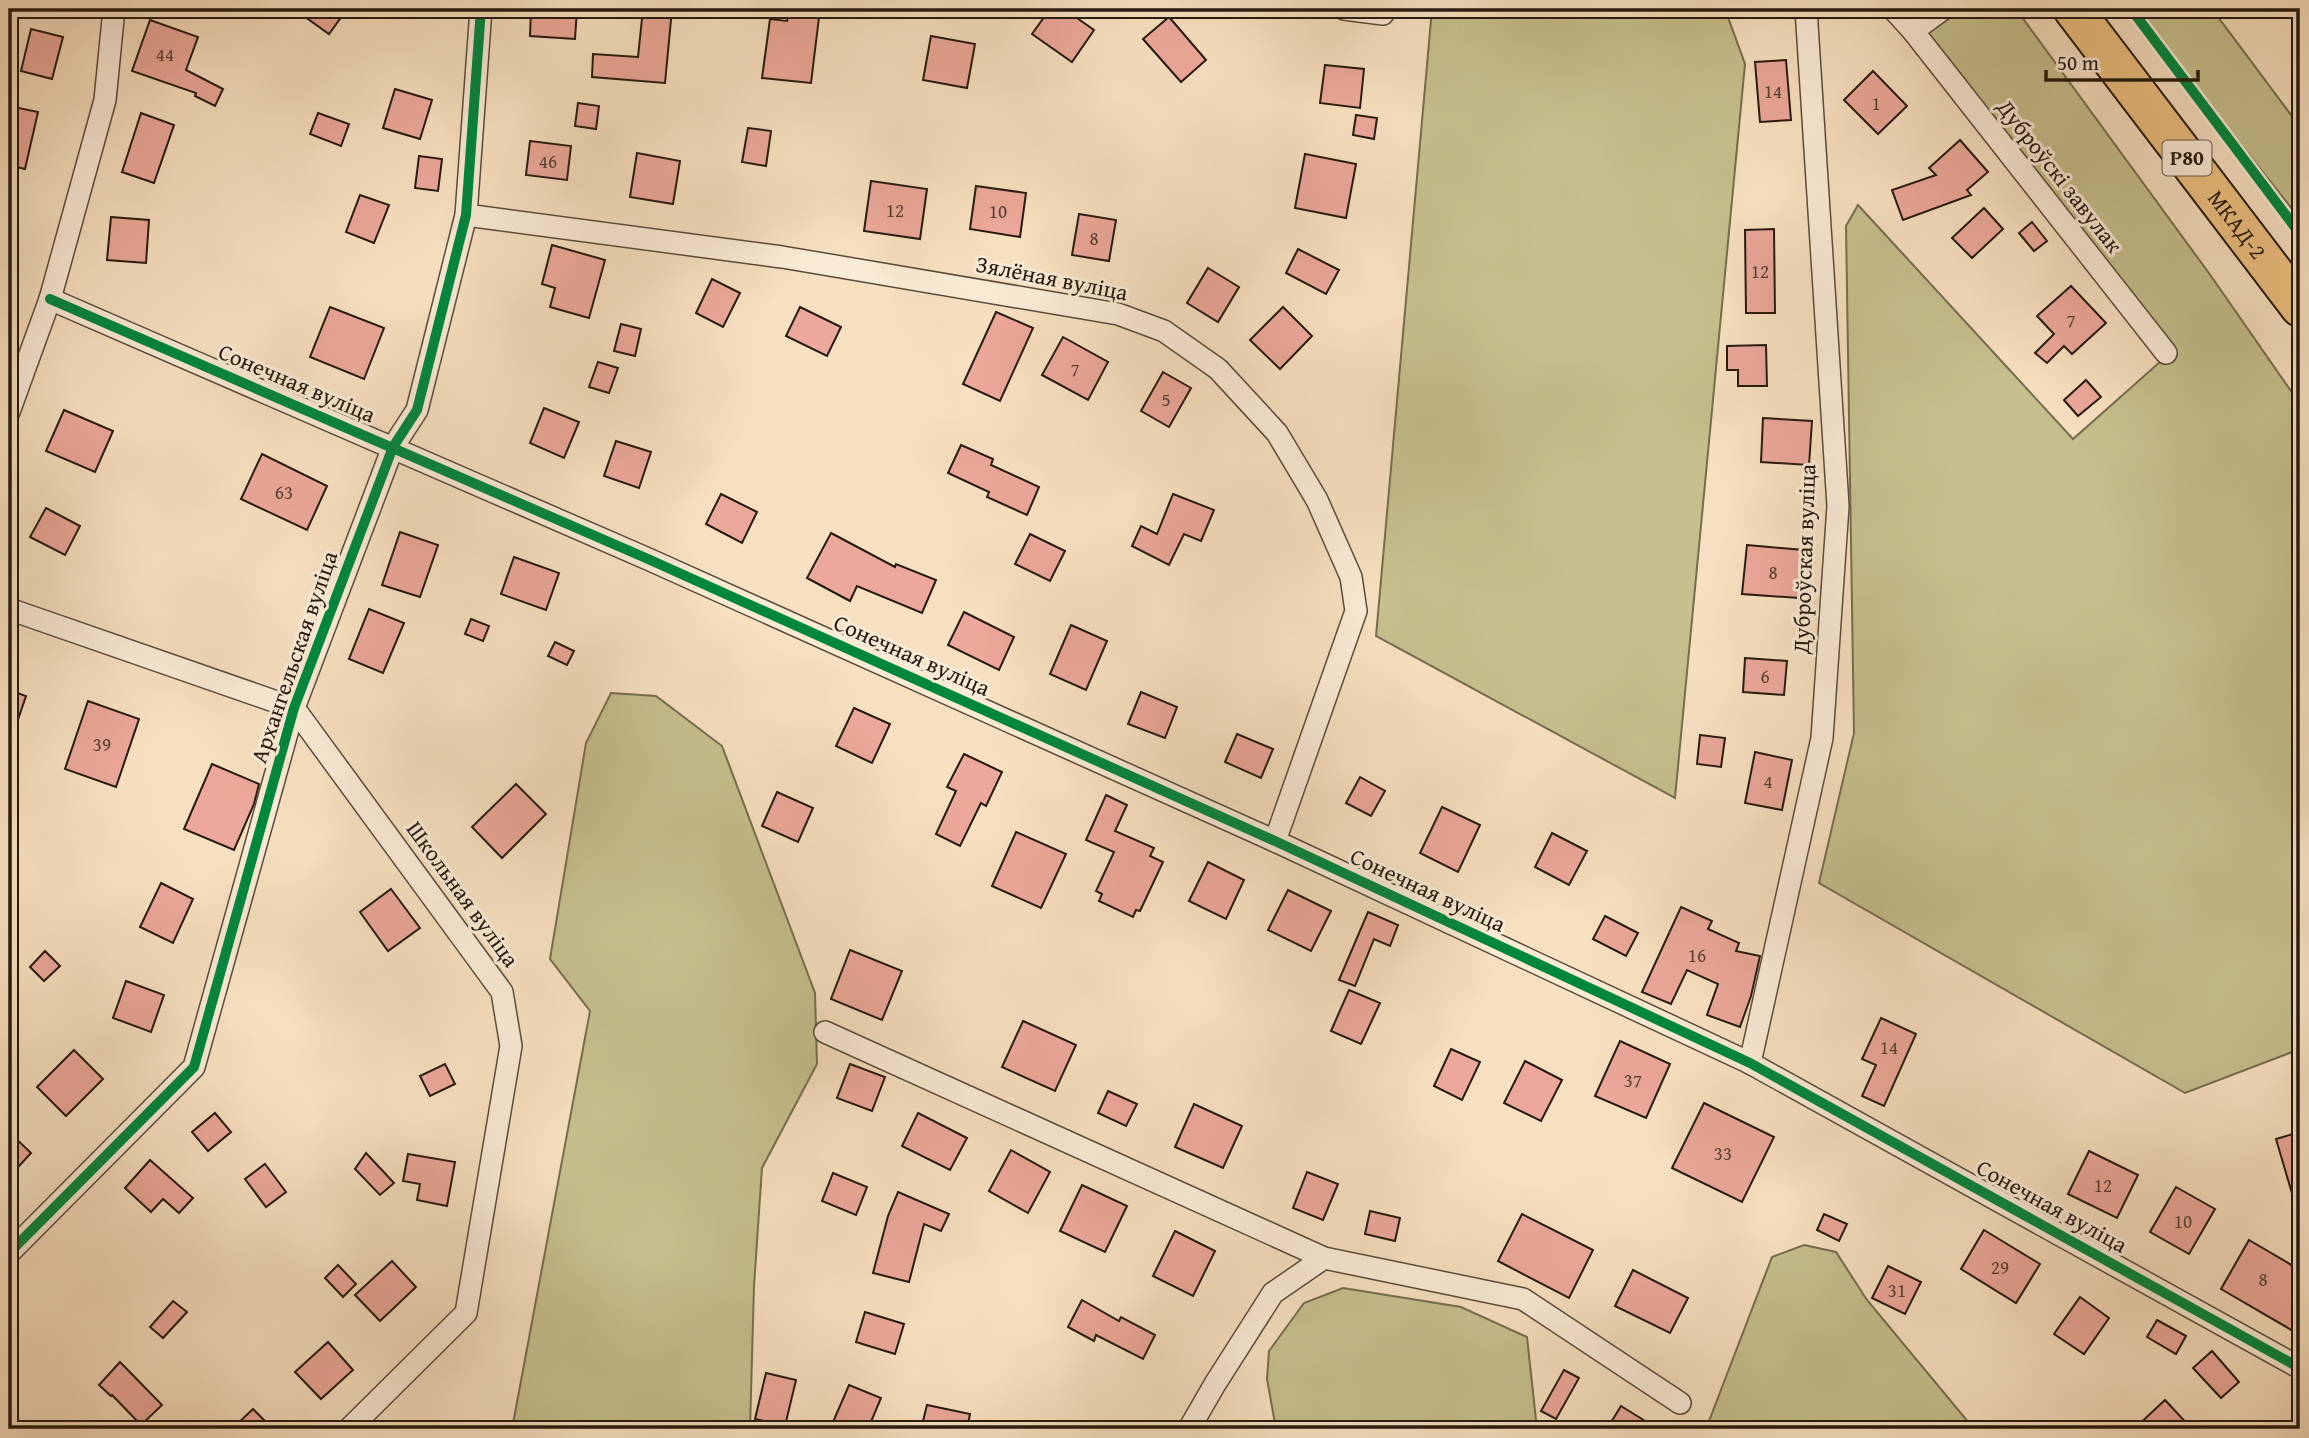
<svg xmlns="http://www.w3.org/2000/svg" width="2309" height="1438" viewBox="0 0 2309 1438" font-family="'Gentium Book Plus',serif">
  <rect width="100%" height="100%" fill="#f7e0c0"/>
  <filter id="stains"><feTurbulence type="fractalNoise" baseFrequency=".00286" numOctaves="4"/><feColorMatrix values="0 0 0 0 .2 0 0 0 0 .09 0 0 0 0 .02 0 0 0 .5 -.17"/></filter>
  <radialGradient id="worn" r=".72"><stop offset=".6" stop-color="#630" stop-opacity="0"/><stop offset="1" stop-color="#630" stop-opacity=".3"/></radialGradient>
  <g fill="#c5c08d" stroke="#766d4e" stroke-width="2">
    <polygon points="1432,9 1725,9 1745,64 1675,798 1376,636"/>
    <polygon points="1899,9 2016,9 2211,276 2300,404 2300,1049 2185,1093 1819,883 1854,733 1846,226 1858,205 2073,439 2169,354"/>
    <polygon points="2134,9 2212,9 2300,127 2300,219"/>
    <polygon points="611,693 656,696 722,746 815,993 817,1064 762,1168 754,1286 750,1429 512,1429 590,1011 550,959 586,743"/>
    <polygon points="1804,1245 1836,1252 1867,1300 1974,1429 1706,1429 1772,1257"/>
    <polygon points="1343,1288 1461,1307 1527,1337 1537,1429 1276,1429 1267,1379 1269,1351 1304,1303"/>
  </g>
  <g fill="#eca89a" stroke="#261a0e" stroke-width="2">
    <polygon points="294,9 347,9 329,34"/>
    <polygon points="531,9 577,9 575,39 530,36"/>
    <polygon points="643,9 672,9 665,83 592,77 593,54 638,57"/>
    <polygon points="789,9 820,9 811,83 762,78 770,19 787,21"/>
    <polygon points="1050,9 1064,9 1094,30 1072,62 1032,34"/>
    <polygon points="1169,17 1206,60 1181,82 1143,39"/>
    <polygon points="150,20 198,37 186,70 223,89 215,106 195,96 196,93 132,71"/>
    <polygon points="31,29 63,37 52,79 21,71"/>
    <polygon points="931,36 975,44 967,88 923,80"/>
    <polygon points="1786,60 1791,120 1760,122 1755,62"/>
    <polygon points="1325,65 1364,69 1360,108 1320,103"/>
    <polygon points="1873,71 1907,106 1878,134 1844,100"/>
    <polygon points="395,89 432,100 420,139 383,128"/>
    <polygon points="578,103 599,106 596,129 575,126"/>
    <polygon points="9,106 38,112 25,169 9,165"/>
    <polygon points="141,113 174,125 154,183 122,172"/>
    <polygon points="318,113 349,124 341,146 310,134"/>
    <polygon points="1356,115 1377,118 1374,139 1353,135"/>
    <polygon points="748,128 771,131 766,166 742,162"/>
    <polygon points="1960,140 1988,172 1967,190 1971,195 1903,220 1892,190 1936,175 1929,168"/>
    <polygon points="530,141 571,146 567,180 526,175"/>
    <polygon points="637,153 680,161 673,204 630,197"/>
    <polygon points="1305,154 1356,164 1346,218 1295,208"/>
    <polygon points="419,156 442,159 438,191 415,188"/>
    <polygon points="871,181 927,189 920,239 864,231"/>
    <polygon points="976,186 1026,193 1020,237 970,229"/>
    <polygon points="360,195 389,205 374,243 346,232"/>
    <polygon points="1984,208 2003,229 1972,258 1952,238"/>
    <polygon points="1079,214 1116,220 1109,261 1072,255"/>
    <polygon points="111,217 149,220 146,263 107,260"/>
    <polygon points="2032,222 2047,241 2034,251 2019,233"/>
    <polygon points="1774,229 1775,313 1746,313 1745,230"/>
    <polygon points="552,245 605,260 589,318 550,307 555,288 542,284"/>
    <polygon points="1298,249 1339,270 1326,294 1286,273"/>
    <polygon points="1208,268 1239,287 1218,322 1187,303"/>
    <polygon points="712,279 740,293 723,327 696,313"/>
    <polygon points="2071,286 2106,323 2072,354 2064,346 2047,363 2035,353 2054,334 2037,316"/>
    <polygon points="330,307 384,328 364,379 310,357"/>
    <polygon points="800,307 841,327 827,356 786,336"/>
    <polygon points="1283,307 1312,336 1280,369 1250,340"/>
    <polygon points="996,312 1033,328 1000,401 963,384"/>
    <polygon points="621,324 641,329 635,356 614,351"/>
    <polygon points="1063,337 1108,362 1088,400 1042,375"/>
    <polygon points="1766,345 1767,386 1738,386 1738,370 1727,370 1727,346"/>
    <polygon points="598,362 618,368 609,393 589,387"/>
    <polygon points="1163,372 1191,388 1169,427 1141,411"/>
    <polygon points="2086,380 2101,397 2078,416 2064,400"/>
    <polygon points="544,408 579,422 564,458 530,443"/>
    <polygon points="64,410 113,431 95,472 46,451"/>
    <polygon points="1763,418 1812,421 1809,465 1761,462"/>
    <polygon points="616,441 651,452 639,488 604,476"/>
    <polygon points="961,445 993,459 991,465 1039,487 1027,515 987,497 989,492 948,473"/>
    <polygon points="262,454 327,486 307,530 241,499"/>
    <polygon points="721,494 757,512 742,543 706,524"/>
    <polygon points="1173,494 1214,510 1201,541 1184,534 1169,565 1132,546 1141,526 1157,534"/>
    <polygon points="46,508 80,526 65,555 30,537"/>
    <polygon points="400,532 438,545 420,597 382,585"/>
    <polygon points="831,533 895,567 896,564 936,580 922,613 857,586 850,601 807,578"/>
    <polygon points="1030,534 1065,551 1050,581 1015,564"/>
    <polygon points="1747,545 1804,550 1799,598 1742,594"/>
    <polygon points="514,557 559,573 546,610 501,594"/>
    <polygon points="369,609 404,623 383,673 349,659"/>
    <polygon points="964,612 1014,637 999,670 948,645"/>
    <polygon points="471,619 489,626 483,641 465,634"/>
    <polygon points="1071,625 1107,641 1086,690 1050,674"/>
    <polygon points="555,642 574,651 567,665 548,656"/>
    <polygon points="1745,658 1787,661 1784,695 1743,692"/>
    <polygon points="9,690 26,696 11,740 9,739"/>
    <polygon points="1141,692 1177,707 1165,738 1128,724"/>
    <polygon points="88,701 139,719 116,787 65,769"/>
    <polygon points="854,708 890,724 872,763 836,746"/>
    <polygon points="1237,734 1273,749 1261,778 1225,762"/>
    <polygon points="1700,735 1725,738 1721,767 1697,764"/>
    <polygon points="1755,752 1792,760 1782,810 1745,803"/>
    <polygon points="964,754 1002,772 986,806 981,803 960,846 936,834 956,791 947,787"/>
    <polygon points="212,764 259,784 254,804 234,850 184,829"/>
    <polygon points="1360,777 1385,791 1371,816 1346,803"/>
    <polygon points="516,784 546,814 502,858 472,827"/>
    <polygon points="777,792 813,808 798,842 762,826"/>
    <polygon points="1106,795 1127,805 1115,831 1154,848 1150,856 1163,862 1140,911 1136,910 1133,917 1099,901 1102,894 1096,891 1114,852 1086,840"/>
    <polygon points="1442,807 1480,825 1458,872 1420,853"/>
    <polygon points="1016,832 1066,854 1041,908 992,886"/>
    <polygon points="1552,833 1587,851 1569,885 1535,867"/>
    <polygon points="1208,862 1244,880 1226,919 1189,901"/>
    <polygon points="161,883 193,899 173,943 140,927"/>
    <polygon points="391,889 420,928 388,951 360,912"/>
    <polygon points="1288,890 1331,911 1311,951 1268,930"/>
    <polygon points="1681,907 1712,921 1708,929 1739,943 1736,951 1760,956 1751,996 1740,1027 1707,1015 1718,984 1687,970 1671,1004 1642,992"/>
    <polygon points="1368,912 1398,925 1390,946 1374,939 1355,986 1339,980"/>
    <polygon points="1605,916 1638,933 1626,956 1593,939"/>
    <polygon points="850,950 902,971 882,1020 831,999"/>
    <polygon points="45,951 60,966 44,981 30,967"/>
    <polygon points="126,981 164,995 151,1032 113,1018"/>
    <polygon points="1349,990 1380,1003 1361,1044 1331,1031"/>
    <polygon points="1881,1018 1916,1034 1884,1106 1862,1096 1876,1065 1862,1059"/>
    <polygon points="1023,1021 1076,1045 1055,1091 1002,1067"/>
    <polygon points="1620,1041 1670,1064 1646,1118 1595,1096"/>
    <polygon points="1451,1049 1480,1062 1462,1100 1434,1086"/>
    <polygon points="74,1050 103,1079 66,1116 37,1087"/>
    <polygon points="1525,1061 1562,1080 1541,1121 1504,1103"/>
    <polygon points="445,1064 455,1084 430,1096 420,1076"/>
    <polygon points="850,1064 885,1077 872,1111 837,1098"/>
    <polygon points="1108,1091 1137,1104 1126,1126 1098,1113"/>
    <polygon points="1704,1103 1774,1137 1742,1202 1672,1168"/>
    <polygon points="1194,1104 1242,1126 1223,1168 1175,1147"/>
    <polygon points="215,1113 231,1132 208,1151 192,1132"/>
    <polygon points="918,1113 967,1138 950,1170 902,1146"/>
    <polygon points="9,1132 31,1153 9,1177"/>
    <polygon points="2300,1132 2300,1207 2296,1207 2276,1139"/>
    <polygon points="1011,1150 1050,1172 1028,1213 989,1191"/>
    <polygon points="2089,1151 2138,1175 2117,1218 2068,1194"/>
    <polygon points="366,1153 394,1183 380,1195 355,1169"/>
    <polygon points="408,1154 455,1162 447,1206 417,1200 420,1184 403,1181"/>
    <polygon points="150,1160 193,1198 179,1213 163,1199 151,1212 125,1188"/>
    <polygon points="265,1164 286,1192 266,1207 245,1179"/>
    <polygon points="1307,1172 1338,1184 1323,1220 1293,1208"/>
    <polygon points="833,1173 867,1187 856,1215 822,1201"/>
    <polygon points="1082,1185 1127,1206 1105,1252 1060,1231"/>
    <polygon points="2176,1187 2215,1209 2189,1254 2150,1232"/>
    <polygon points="898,1192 949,1214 941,1231 924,1224 909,1282 873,1273 888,1216"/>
    <polygon points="1370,1211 1400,1218 1395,1241 1365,1234"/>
    <polygon points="1522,1214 1593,1250 1569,1298 1498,1261"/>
    <polygon points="1824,1214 1847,1224 1839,1241 1817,1230"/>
    <polygon points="1984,1230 2040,1264 2016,1303 1961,1269"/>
    <polygon points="1175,1231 1215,1251 1193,1296 1153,1276"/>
    <polygon points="2249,1240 2300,1270 2300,1335 2221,1289"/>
    <polygon points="392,1261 416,1287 380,1321 355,1295"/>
    <polygon points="338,1265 356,1284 343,1297 325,1278"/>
    <polygon points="1888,1266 1921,1282 1905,1314 1872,1298"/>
    <polygon points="1633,1270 1688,1298 1670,1333 1615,1306"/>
    <polygon points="2080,1297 2109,1318 2084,1354 2054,1334"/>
    <polygon points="1082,1300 1119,1321 1121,1317 1155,1335 1143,1359 1096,1335 1094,1341 1068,1327"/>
    <polygon points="173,1301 187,1312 163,1338 150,1327"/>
    <polygon points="865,1312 904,1324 895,1354 856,1342"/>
    <polygon points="2157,1320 2186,1336 2176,1354 2147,1337"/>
    <polygon points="328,1342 353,1370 321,1399 295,1372"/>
    <polygon points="2212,1351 2239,1382 2221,1398 2193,1368"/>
    <polygon points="120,1362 162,1405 141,1425 112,1395 111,1396 99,1385"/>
    <polygon points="1564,1370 1579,1378 1556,1419 1541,1411"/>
    <polygon points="766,1373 796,1380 785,1426 755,1419"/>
    <polygon points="849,1385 881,1398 868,1429 830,1429"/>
    <polygon points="2165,1400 2192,1429 2134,1429"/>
    <polygon points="927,1405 970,1414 967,1429 921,1429"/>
    <polygon points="1621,1406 1658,1429 1607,1429"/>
    <polygon points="253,1409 273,1429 232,1429"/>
  </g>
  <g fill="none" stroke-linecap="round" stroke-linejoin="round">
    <defs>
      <g id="street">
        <polyline points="1344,9 1383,14"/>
        <polyline points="1893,9 1913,31 2166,353"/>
        <polyline points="1913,31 1943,9"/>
        <polyline points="466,215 782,257 1118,314 1164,331 1218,369 1277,433 1317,500 1351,577 1356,611 1275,841"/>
        <polyline points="50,299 648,559 1275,841 1750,1063 2300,1368"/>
        <polyline points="9,412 50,299 105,100 114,9"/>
        <polyline points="9,609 294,708 502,992 511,1046 466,1313 349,1429"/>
        <polyline points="825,1032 1324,1258 1523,1299 1680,1403"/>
        <polyline points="1750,1063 1822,738 1838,506 1806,9"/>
        <polyline points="9,1253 194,1067 294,708 393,447 417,410 466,215 481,9"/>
        <polyline points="1189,1429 1215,1384 1273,1293 1324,1258"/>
      </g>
      <g id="highway">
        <path id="s1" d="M2073,9L2300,307"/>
      </g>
    </defs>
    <use href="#street" stroke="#5a4c3a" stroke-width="24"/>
    <use href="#highway" stroke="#261a0e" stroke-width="42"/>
    <use href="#street" stroke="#faebd6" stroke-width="21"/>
    <use href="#highway" stroke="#ecc080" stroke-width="38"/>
    <defs>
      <g id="cycleway">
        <polyline points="2131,9 2300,234"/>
        <polyline points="50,299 648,559 1275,841 1750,1063 2300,1368"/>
        <polyline points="9,1253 194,1067 294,708 393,447 417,410 466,215 481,9"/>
      </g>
    </defs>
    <use href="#cycleway" stroke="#faebd6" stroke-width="15"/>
    <use href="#cycleway" stroke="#00873e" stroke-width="10"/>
  </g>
  <g text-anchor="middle" stroke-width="6" stroke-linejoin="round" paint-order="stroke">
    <g font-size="19" fill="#583e31">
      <text x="165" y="61">44</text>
      <text x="1773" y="98">14</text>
      <text x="1876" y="110">1</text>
      <text x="548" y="168">46</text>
      <text x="895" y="217">12</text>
      <text x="998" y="218">10</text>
      <text x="1094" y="245">8</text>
      <text x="1760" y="278">12</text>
      <text x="2071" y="327">7</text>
      <text x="1075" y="376">7</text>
      <text x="1166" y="406">5</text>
      <text x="284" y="499">63</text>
      <text x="1773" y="579">8</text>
      <text x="1765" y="683">6</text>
      <text x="102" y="751">39</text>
      <text x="1768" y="788">4</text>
      <text x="1697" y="962">16</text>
      <text x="1889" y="1054">14</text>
      <text x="1633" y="1087">37</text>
      <text x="1723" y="1160">33</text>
      <text x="2103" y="1192">12</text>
      <text x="2183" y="1228">10</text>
      <text x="2000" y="1274">29</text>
      <text x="2263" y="1286">8</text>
      <text x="1897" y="1297">31</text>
    </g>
    <rect fill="#faebd6" stroke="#66594a" stroke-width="2" x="2162.5" y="140.5" width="49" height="35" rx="5"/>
    <g font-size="21" font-weight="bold" fill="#261a0e">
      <text x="2187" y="165">Р80</text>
    </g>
    <g font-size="23" fill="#261a0e" stroke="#faebd6">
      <text transform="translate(2060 176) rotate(52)" y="8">Дуброўскі завулак</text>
      <text dy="8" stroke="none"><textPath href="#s1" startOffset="271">МКАД-2</textPath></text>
      <text transform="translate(1052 278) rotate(11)" y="8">Зялёная вуліца</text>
      <text transform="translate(297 383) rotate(23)" y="8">Сонечная вуліца</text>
      <text transform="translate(1804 559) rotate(-88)" y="8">Дуброўская вуліца</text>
      <text transform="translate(912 655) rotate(24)" y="8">Сонечная вуліца</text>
      <text transform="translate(294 657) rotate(-71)" y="8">Архангельская вуліца</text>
      <text transform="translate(1428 890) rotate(25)" y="8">Сонечная вуліца</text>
      <text transform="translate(463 894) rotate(54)" y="8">Школьная вуліца</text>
      <text transform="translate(2052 1206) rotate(29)" y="8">Сонечная вуліца</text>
    </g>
  </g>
  <rect width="2309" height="1438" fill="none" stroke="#f7e0c0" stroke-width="35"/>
  <rect x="10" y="10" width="2288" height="1417" fill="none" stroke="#261a0e" stroke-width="3.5"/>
  <rect x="18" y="18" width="2274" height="1403" fill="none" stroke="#261a0e" stroke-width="2"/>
  <path d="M2046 70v10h152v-10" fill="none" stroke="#261a0e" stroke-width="3.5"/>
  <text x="2057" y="70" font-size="21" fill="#261a0e" stroke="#faebd6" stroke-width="5" paint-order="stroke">50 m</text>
  <rect width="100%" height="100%" filter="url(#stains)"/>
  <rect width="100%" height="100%" fill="url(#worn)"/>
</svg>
